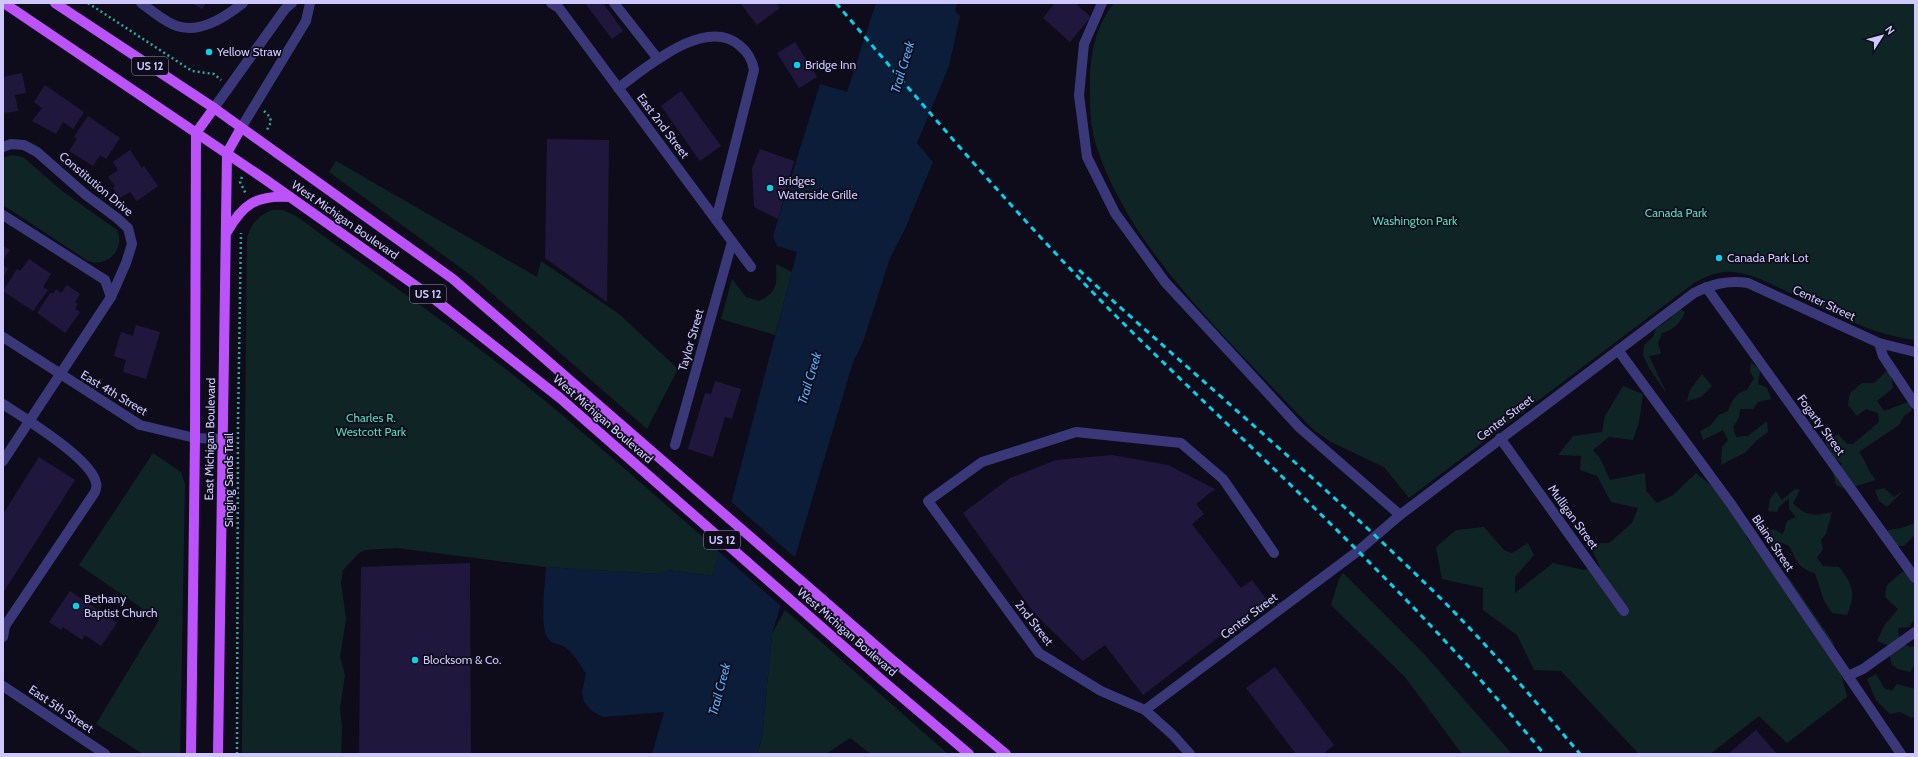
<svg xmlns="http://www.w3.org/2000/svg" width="1918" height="757" viewBox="0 0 1918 757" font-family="Cabin,sans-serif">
  <rect width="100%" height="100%" fill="#0e0c1b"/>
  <g fill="#0f2525">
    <path d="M1114,3H1915V340C1871,335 1830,311 1790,293C1771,284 1746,270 1725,272C1713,273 1703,278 1694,283L1409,498L1384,467L1331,442L1315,431L1296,412C1224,335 1129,248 1096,145C1090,126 1090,106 1090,85C1090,55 1095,27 1114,3Z"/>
    <path d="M12,155L23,157L62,191L117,230C126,249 107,268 88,261L3,205V158Z"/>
    <polygon points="336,161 537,277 541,261 619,314 678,369 647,429 472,276 329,172"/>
    <path d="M273,210H283L296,216C373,272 452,326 527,386C592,439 655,496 719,551L712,576L668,570L659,574L546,567L397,548L365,550L359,553L343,570L341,583L346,619L340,657L345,675L340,708L342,728L341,754H242L247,237C252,223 260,214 273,210Z"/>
    <path d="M776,264L792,272L775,335L721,319L732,279L746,297L759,301C778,292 777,284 776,264Z"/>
    <path d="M1680,309L1685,312C1680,324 1674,329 1662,333L1658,343L1661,354L1649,356L1667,394L1649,368L1643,355L1644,345L1653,337L1656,328C1665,324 1673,316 1680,309Z"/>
    <path d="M1751,362L1760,370L1758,384L1767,388L1771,399L1758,402L1753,409H1740L1739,418L1733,427L1736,437L1748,436L1767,421L1768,432L1756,441L1746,452L1721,465L1722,447L1728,440L1723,430L1703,440L1700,431L1710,426L1719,415L1728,411C1732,401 1736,392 1747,390L1754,378L1750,372Z"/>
    <path d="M1890,368L1893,388L1877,401L1884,411L1908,402L1912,410L1904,416L1899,425L1859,452C1866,461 1868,472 1876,480L1845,489L1836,485L1833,473L1842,464L1834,457L1825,442L1838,434L1847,444H1853L1879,422L1878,413L1866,409L1857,416L1848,405L1850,393L1862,383H1874Z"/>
    <polygon points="1702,374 1712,386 1701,397 1687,401 1690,390"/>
    <polygon points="1623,386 1643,394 1639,422 1633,440 1609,437 1593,450 1600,458 1610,480 1645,473 1646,491 1657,503 1673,495 1696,473 1741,511 1747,539 1789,578 1833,642 1847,697 1787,743 1759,716 1710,754 1639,754 1561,671 1534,670 1517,635 1483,610 1483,588 1442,579 1436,547 1456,530 1484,527 1505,551 1512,553 1528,543 1534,555 1515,577 1515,593 1553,563 1584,570 1600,567 1589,543 1609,543 1632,523 1638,508 1611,502 1597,476 1580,470 1581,456 1558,455 1573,436 1602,432 1605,416"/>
    <polygon points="153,453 181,472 185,484 180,754 143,754 96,724 159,620 79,565"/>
    <polygon points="1884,488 1894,497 1905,489 1887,507 1879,501 1875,490"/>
    <path d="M1795,489L1800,490L1793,503C1807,517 1814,516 1832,512L1826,534L1821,540L1823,549L1817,558L1823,566L1839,567C1853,584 1856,594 1847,615L1832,613L1824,601L1815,573C1799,569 1796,560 1789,546L1780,542L1771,546L1764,532L1774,529L1783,534L1787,521L1796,517L1789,509V498L1779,507L1777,512L1768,511L1770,499L1776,491L1782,500Z"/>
    <polygon points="1915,523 1915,534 1904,546 1887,546 1888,530 1902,528"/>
    <polygon points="1902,572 1915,573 1915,618 1909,627 1898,628 1899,638 1907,646 1915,647 1915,664 1910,672 1898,669 1892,665 1887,645 1877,641 1884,626 1898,609 1885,597 1887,585"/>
    <polygon points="1343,573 1423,653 1512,754 1462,754 1405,677 1331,605 1339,579"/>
    <polygon points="785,610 948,754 871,754 850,738 826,754 757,754 762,738 772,634"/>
    <polygon points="1876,674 1884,688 1892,691 1897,684 1915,689 1915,715 1912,718 1900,712 1890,714 1876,700 1867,679"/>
  </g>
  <path fill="#0c1d3a" d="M876,3H957L955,11L960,16L949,66L917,143L933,162L904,231L890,258L863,342L853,362L772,634L762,738L757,754H652L664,712L603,717L592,711L584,702L582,692L586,674C580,664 574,654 565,647C559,643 551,645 547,637C540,627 545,581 546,567L659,574L668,570L712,576L797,252L777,246L773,236L820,84L847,92Z"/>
  <polygon fill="#0e0c1b" points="729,500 797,559 782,607 717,550"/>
  <g fill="#20183c">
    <polygon points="192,3 206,3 202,9"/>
    <polygon points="585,3 603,3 623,31 612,39"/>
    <polygon points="740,3 776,3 780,8 757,25"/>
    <polygon points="1055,3 1075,3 1091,17 1070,42 1043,18"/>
    <polygon points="795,42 817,77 799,88 777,53"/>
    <polygon points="22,73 26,93 15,95 18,111 5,113 3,111 3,77"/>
    <polygon points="45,85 84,112 73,129 63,122 56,134 32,121 42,108 34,102"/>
    <polygon points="681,91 721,146 700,161 661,106"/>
    <polygon points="88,116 120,138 106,159 100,155 93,166 69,151 77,139 74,137"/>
    <polygon points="547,139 609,140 607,302 545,258"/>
    <polygon points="760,149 794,161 778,219 754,207 752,168"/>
    <polygon points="130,150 142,168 144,166 158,186 137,201 130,192 120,198 113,188 115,186 108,177 118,170 113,162"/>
    <polygon points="3,246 10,250 3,260"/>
    <polygon points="29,259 51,274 43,287 48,290 33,311 3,291 17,269 20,271"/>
    <polygon points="3,265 8,269 3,277"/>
    <polygon points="67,285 80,294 75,302 78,304 75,309 80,312 65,333 37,313 51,292 53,294 56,289 61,293"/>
    <polygon points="136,325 160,332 146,379 123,372 126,360 114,356 121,332 133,336"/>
    <polygon points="715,381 741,389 732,419 725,417 713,457 688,449 705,393 711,394"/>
    <polygon points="1112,455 1168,465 1215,489 1196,504 1204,514 1192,524 1241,588 1252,580 1267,600 1143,695 1105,645 1083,661 1034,613 963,513 1010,478 1056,460"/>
    <polygon points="39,457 75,480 3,593 3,514"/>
    <polygon points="470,563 471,754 359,754 361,567"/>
    <polygon points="70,591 117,623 101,646 85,635 82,640 63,627 61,630 49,622"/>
    <polygon points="1275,667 1334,745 1323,754 1296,754 1246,688"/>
    <polygon points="1756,730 1777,754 1728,754"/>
  </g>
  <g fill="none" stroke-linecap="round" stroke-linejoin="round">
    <g stroke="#30a9a3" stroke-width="2.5" stroke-dasharray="2 3" stroke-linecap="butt">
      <polyline points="88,3 192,71 214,74 221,80"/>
      <polyline points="264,111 270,117 271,122 266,132"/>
      <polyline points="242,177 240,182 246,194"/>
      <polyline points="237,754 238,424 241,233"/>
    </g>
    <g stroke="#3b3879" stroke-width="10">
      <path d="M141,3C151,10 161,19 172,24C197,36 224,18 243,3"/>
      <polyline points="551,3 559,8 751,267"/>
      <polyline points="614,3 658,59"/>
      <polyline points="1102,3 1084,44 1079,95 1087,157 1115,213 1165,282 1300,428 1400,515"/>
      <path d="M618,88C646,68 705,16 739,45C748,52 752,59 754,70L716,220"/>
      <polyline points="214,108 285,9 292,3"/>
      <polyline points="241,128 306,21 310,3"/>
      <polyline points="3,147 11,144 24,145 37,152 86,195 117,218 128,228 132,244 126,263 111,297 3,461"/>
      <polyline points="3,215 105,280 111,297"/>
      <polyline points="1706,287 1915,578"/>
      <polyline points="3,337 140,425 195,438 223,439"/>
      <polyline points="1879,343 1883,356 1915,404"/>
      <polyline points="1618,350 1731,504 1901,754"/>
      <path d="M3,404C24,418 92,459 96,483C97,485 96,489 95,492L5,626"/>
      <polyline points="1500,438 1624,611"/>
      <polyline points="675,445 732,242"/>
      <polyline points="3,624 5,626 3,637"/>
      <polyline points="1848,676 1863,669 1915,632"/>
      <polyline points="3,686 105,754"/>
      <path d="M1145,710L1358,551L1400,515L1694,293C1712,284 1728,280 1748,283L1879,343L1915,352"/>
      <polyline points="1190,754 1173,735 1145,710 1101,691 1039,653 928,501 982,462 1076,432 1181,443 1223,479 1274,553"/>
    </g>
    <g stroke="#bc52fa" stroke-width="10">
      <polyline points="4,3 266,180 433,298 560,398 883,681 969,754"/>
      <polyline points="55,3 214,108 453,279 890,658 1006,754"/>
      <path d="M227,232C243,204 256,195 290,197"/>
      <polyline points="191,754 195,438 196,133 214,108"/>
      <polyline points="218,754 227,153 241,128"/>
    </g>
    <g stroke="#07d2ea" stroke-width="3" stroke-dasharray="6 5" stroke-linecap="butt">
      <path d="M836,3C928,111 1020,220 1120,320C1217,416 1318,508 1413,607C1458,654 1502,703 1544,754"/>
      <path d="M1079,270C1194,375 1315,476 1427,585C1482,638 1531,696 1580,754"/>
    </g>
  </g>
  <g fill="#07d2ea" stroke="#0e0c1b" stroke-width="1.5">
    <circle cx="209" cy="52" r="4"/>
    <circle cx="797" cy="65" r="4"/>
    <circle cx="770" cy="188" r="4"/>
    <circle cx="1719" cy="258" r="4"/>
    <circle cx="76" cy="606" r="4"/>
    <circle cx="415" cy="660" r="4"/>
  </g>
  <g text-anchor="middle" stroke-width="3.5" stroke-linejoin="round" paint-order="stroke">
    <g fill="#0e0c1b" stroke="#9490b9" stroke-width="1">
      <rect x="132" y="57" width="36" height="18" rx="3"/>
      <rect x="410" y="285" width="36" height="18" rx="3"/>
      <rect x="704" y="531" width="36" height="18" rx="3"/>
    </g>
    <g font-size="11" font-weight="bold" fill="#cec8fd">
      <text x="150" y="70">US 12</text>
      <text x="428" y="298">US 12</text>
      <text x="722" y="544">US 12</text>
    </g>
    <g font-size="12" fill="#cec8fd" stroke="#0e0c1b" text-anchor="start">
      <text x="217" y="56">Yellow Straw</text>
      <text x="805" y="69">Bridge Inn</text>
      <text x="778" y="185">Bridges<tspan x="778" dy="14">Waterside Grille</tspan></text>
      <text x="1727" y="262">Canada Park Lot</text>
      <text x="84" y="603">Bethany<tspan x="84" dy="14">Baptist Church</tspan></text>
      <text x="423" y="664">Blocksom &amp; Co.</text>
    </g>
    <g font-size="12" fill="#cec8fd" stroke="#0e0c1b">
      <text transform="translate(663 126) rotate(53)" y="4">East 2nd Street</text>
      <text transform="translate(96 184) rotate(40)" y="4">Constitution Drive</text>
      <text transform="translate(345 220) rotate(35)" y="4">West Michigan Boulevard</text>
      <text transform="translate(1824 303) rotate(25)" y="4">Center Street</text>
      <text transform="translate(691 340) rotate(-74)" y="4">Taylor Street</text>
      <text transform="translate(114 393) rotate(31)" y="4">East 4th Street</text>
      <text transform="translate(1505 418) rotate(-37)" y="4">Center Street</text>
      <text transform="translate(603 419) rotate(41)" y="4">West Michigan Boulevard</text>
      <text transform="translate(1821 425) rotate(54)" y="4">Fogarty Street</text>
      <text transform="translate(210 439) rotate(-89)" y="4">East Michigan Boulevard</text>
      <text transform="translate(229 480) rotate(-90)" y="4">Singing Sands Trail</text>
      <text transform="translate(1573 517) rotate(54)" y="4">Mulligan Street</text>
      <text transform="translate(1773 543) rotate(56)" y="4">Blaine Street</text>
      <text transform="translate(1249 616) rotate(-37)" y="4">Center Street</text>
      <text transform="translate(1034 623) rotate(52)" y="4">2nd Street</text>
      <text transform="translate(847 632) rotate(41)" y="4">West Michigan Boulevard</text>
      <text transform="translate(61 709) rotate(34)" y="4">East 5th Street</text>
    </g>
    <g font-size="12" fill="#57daba" stroke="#0e0c1b">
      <text x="1676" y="217">Canada Park</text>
      <text x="1415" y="225">Washington Park</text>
      <text x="371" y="422">Charles R.<tspan x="371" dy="14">Westcott Park</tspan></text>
    </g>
    <g font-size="13" font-style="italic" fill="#59aefa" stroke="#0e0c1b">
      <text transform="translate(902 67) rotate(-73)" y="5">Trail Creek</text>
      <text transform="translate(809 378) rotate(-73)" y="5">Trail Creek</text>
      <text transform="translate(719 689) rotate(-75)" y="5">Trail Creek</text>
    </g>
  </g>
  <rect width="1918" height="757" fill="none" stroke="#cec8fd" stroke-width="8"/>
  <g transform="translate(1882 36) rotate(54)" stroke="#0e0c1b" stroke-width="3" paint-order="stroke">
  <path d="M0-3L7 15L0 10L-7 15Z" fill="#cec8fd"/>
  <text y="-6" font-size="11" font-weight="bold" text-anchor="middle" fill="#cec8fd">N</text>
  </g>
</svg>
